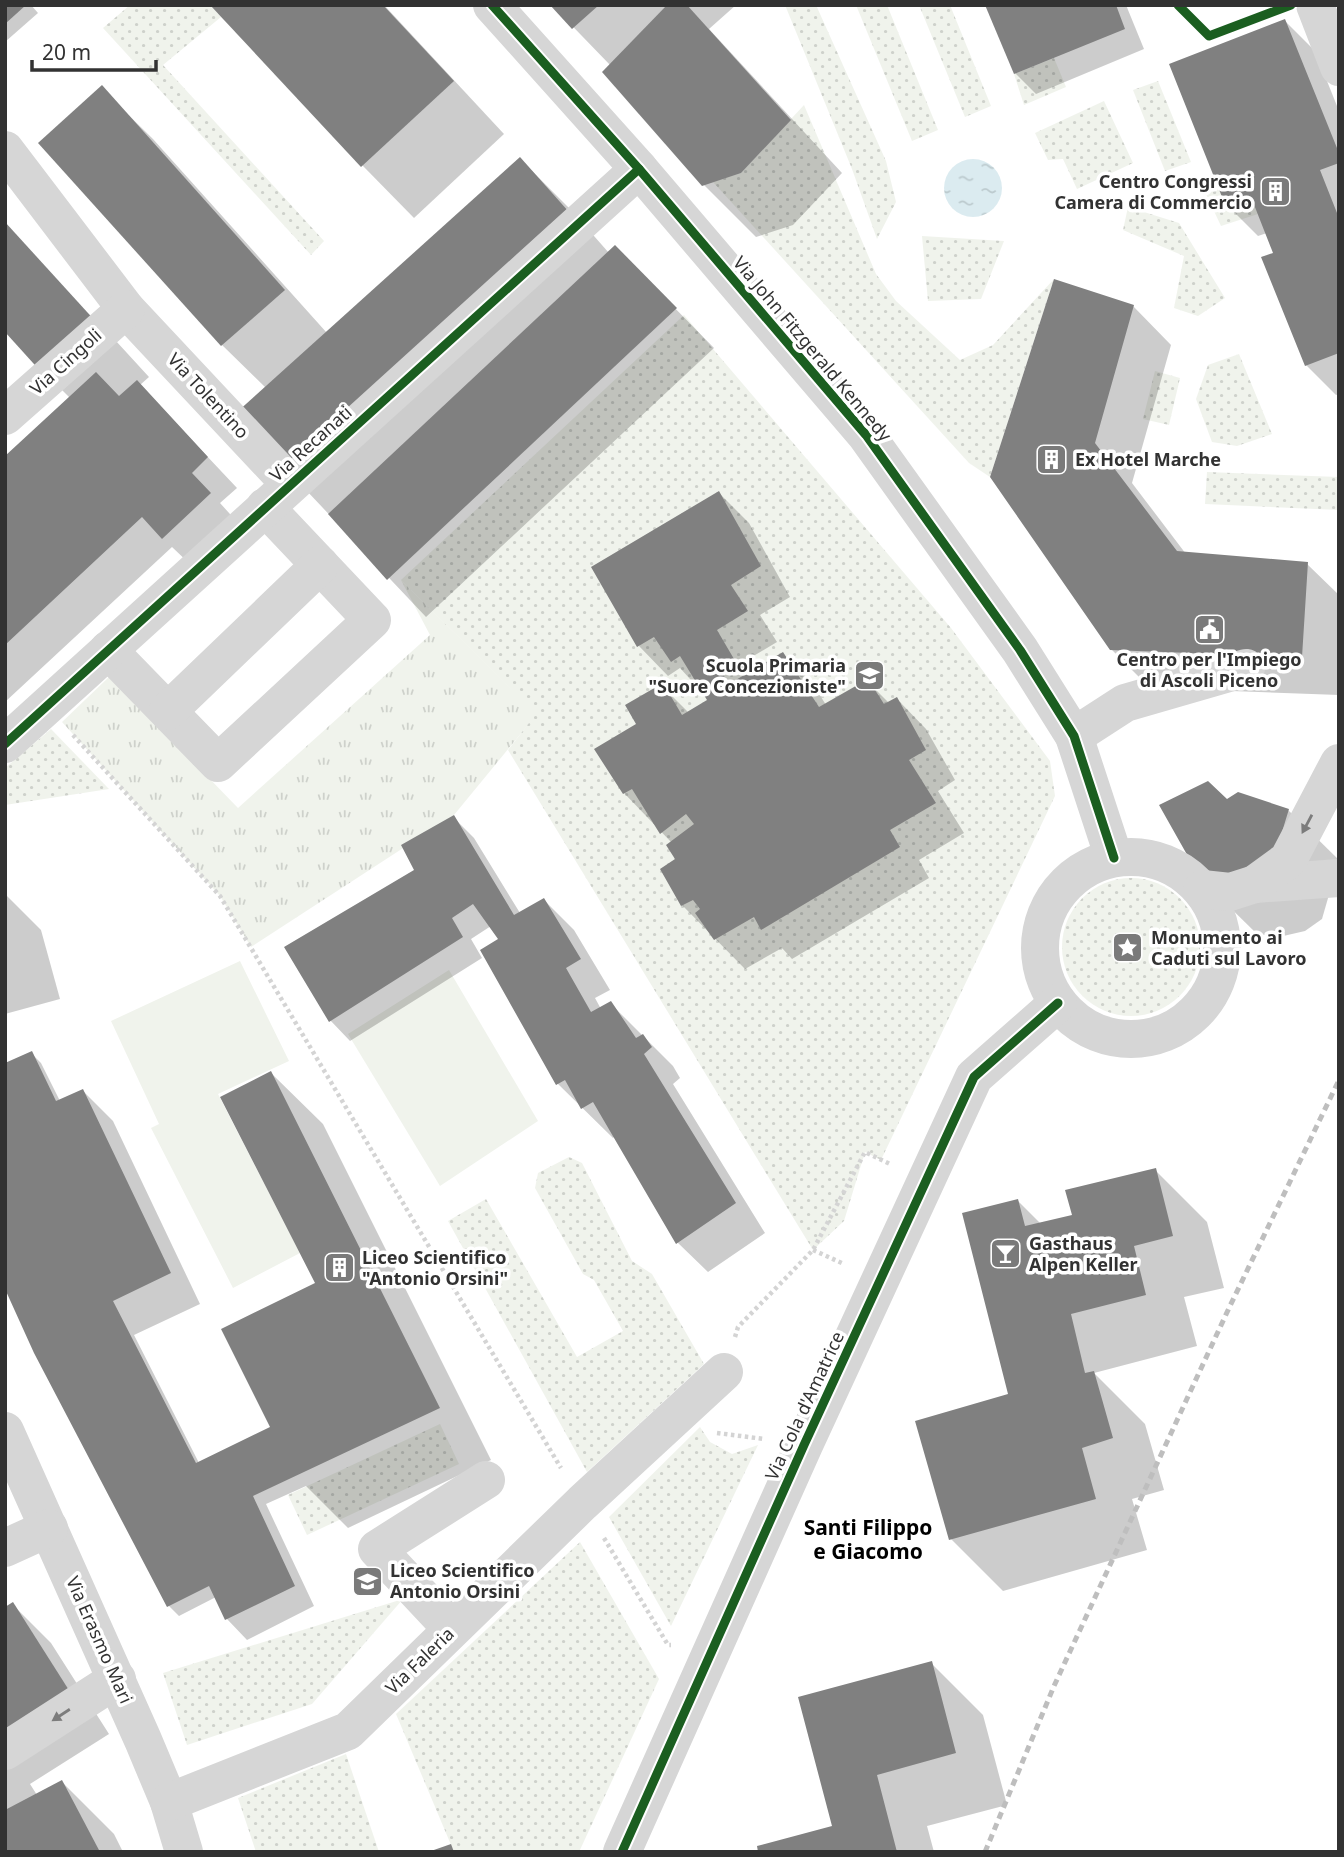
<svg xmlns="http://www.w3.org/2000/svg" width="1344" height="1857" viewBox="0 0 1344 1857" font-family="'Noto Sans',sans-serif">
  <defs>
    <pattern id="grass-tufts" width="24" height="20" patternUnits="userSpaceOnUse" patternTransform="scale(1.75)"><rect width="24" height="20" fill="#f0f3ec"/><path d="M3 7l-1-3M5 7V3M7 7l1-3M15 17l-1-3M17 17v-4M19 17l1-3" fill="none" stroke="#ced1cb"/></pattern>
    <pattern id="park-dots" width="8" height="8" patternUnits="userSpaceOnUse" patternTransform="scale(1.75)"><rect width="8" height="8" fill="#f0f3ec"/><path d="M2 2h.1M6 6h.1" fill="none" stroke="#ced1cb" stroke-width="1.8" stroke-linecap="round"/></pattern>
    <pattern id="water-ripples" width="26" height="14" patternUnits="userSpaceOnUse" patternTransform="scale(1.75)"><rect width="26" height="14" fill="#dbebf0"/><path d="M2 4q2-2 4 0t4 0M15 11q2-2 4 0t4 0" fill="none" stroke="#bccace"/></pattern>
  </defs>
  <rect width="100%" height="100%" fill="#fff"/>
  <polygon fill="url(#grass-tufts)" points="401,580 537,714 454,815 251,947 220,896 62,722 110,676 238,808 430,635"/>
  <g fill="url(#park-dots)">
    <polygon points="130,5 210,5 221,17 163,65 324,241 311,255 103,28"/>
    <polygon points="785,5 816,5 886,161 896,202 877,239 852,169"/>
    <polygon points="856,5 887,5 938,130 912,141"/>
    <polygon points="919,5 950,5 991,106 965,117"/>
    <polygon points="1054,58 1066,87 1024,105 1014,74"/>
    <polygon points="1158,81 1191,162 1165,171 1133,90"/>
    <polygon points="1104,101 1133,163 1077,189 1063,159 1048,160 1035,133"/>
    <polygon points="804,105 876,274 896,301 960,360 993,345 1054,279 990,477 969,463 713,182 741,173"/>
    <polygon points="1218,187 1227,207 1251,197 1258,214 1221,226 1205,192"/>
    <polygon points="1128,207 1179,223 1225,298 1198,316 1174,308 1184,256 1123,230"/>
    <polygon points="922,236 1004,241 981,299 928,301"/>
    <polygon points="684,315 951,628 1050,761 1055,796 881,1160 865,1152 844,1221 813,1250 508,750 536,714 401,580"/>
    <polygon points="1239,354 1272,434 1237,446 1212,442 1196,399 1208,365"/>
    <polygon points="1155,371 1180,378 1169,425 1143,419"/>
    <polygon points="1207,472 1339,477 1339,510 1205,504"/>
    <polygon points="51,729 109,789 5,805 5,768"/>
    <circle cx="1131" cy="947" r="69"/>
    <polygon points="569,1157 582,1163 632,1261 652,1274 704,1364 587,1472 448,1221 486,1199 577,1357 623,1331 594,1280 583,1274 535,1188 538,1173"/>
    <polygon points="440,1424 459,1464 307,1535 288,1495"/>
    <polygon points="700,1427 710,1442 732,1454 758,1445 671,1626 609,1517"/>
    <polygon points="580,1542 659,1679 579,1852 454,1852 396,1714"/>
    <polygon points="403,1599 312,1704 187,1745 163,1673"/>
    <polygon points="346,1754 379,1852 256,1852 238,1798"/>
  </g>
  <g fill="#f0f3ec">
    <polygon points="240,961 289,1061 218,1094 300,1253 233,1288 151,1128 159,1124 111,1021"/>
    <polygon points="449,970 538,1121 440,1186 348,1034"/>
  </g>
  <circle fill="url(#water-ripples)" cx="973" cy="188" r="29"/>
  <g fill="#0003">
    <polygon points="5,5 31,5 38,13 5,42"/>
    <polygon points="212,5 384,5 504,134 414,218 363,166"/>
    <polygon points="552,5 736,5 709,29 842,173 793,225 756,237 704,185 611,66"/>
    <polygon points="987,5 1126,5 1144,49 1036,94 1015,73"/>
    <polygon points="1285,21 1315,51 1339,111 1339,394 1336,395 1306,365 1275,254 1267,233 1258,236 1228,206"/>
    <polygon points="101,88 153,139 327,333 520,159 572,211 609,253 615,247 714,348 426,617 288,471 266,388 222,345 40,143"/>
    <polygon points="1133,306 1171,345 1132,483 1186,554 1307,564 1339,595 1339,695 1150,688 1111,649 992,477"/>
    <polygon points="105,329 149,377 140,385 237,488 220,503 239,524 193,567 172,547 5,702 5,459 70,398 44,372"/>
    <polygon points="719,493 749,523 790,597 760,615 777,642 745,661 752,673 783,654 813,684 826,705 867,681 889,703 897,699 926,729 955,780 938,791 964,833 919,860 929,878 792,959 782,948 745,969 682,905 678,859 672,843 624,793 597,750 638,725 662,686 689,713 710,701 680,668 668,676 639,646"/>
    <polygon points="1226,801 1288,810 1339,860 1322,919 1305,931 1279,937 1257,934 1204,882"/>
    <polygon points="454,818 474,838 520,913 544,900 574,930 610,990 595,998 601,1009 611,1004 673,1066 680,1078 673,1084 765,1233 708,1272 678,1243 615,1136 613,1138 558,1084 482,950 500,940 491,926 471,939 482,958 350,1041 330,1020 416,871"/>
    <polygon points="5,894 41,930 60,999 5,1014"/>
    <polygon points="31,1053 41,1063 60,1101 83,1091 113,1121 200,1304 134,1335 199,1463 269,1430 317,1283 271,1073 323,1124 491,1460 348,1528 306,1486 266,1504 314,1606 247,1640 227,1619 216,1597 179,1616 169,1606"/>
    <polygon points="1155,1170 1207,1222 1224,1288 1184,1297 1197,1346 1094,1373 1145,1424 1164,1490 1132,1499 1147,1550 1003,1591 951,1539 1012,1396 1017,1200 1041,1224 1074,1216"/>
    <polygon points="12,1604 51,1643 109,1734 30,1784 37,1795 62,1782 114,1834 123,1852 5,1852 5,1609"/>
    <polygon points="931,1663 983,1715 1007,1805 927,1826 934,1852 760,1852 834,1827"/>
  </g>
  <g fill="#808080">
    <polygon points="5,5 26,5 5,24"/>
    <polygon points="210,5 383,5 454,81 361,167"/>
    <polygon points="550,5 599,5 572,29"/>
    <polygon points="667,5 687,5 791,120 741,173 702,186 602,72"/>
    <polygon points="985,5 1116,5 1125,29 1014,74"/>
    <polygon points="1285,19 1339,153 1339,163 1320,170 1339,218 1339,353 1305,366 1261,257 1273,253 1251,197 1226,207 1169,64"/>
    <polygon points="102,85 285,290 221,346 38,143"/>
    <polygon points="520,157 569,212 286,472 236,413"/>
    <polygon points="5,222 98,324 43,374 5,332"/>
    <polygon points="615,245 677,308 387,580 328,514"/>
    <polygon points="1054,279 1134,305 1095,443 1177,551 1308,562 1302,657 1110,650 990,477"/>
    <polygon points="96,372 119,396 137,380 208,457 192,473 211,493 162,539 142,517 5,645 5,456"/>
    <polygon points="719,491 761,566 731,585 748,611 717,630 734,659 719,668 729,684 783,652 819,707 868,679 884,704 897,697 926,750 909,760 936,803 890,830 900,847 761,930 754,917 714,940 695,913 700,909 693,900 681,906 660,869 675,859 666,845 694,824 686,814 660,834 632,789 623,794 594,749 636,724 625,705 663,683 682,715 707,700 680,656 671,662 654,637 637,647 591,567"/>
    <polygon points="1208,781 1227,799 1238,792 1289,809 1271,868 1203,883 1159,805"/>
    <polygon points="454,815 514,915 544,898 581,959 566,968 591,1012 611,1001 636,1038 643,1034 652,1047 644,1054 736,1203 676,1244 593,1102 581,1109 565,1080 556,1085 480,950 498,939 473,904 452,918 463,937 329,1022 284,947 414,870 401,845"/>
    <polygon points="32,1051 56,1101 83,1089 171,1273 113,1301 196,1463 270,1427 221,1329 315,1283 220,1097 271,1071 440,1408 253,1496 295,1586 225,1620 209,1586 167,1607 34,1353 5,1289 5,1063"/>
    <polygon points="1156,1168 1173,1236 1134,1246 1146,1295 1071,1314 1085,1373 1094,1371 1113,1438 1082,1448 1096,1499 949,1540 915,1421 1008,1394 962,1213 1018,1199 1025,1226 1072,1215 1065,1190"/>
    <polygon points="13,1602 72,1695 5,1738 5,1607"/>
    <polygon points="932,1661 956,1753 877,1775 897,1852 758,1852 757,1846 832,1826 798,1697"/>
    <polygon points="62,1780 100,1852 5,1852 5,1810"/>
    <polygon points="451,1844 454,1852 431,1852 431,1851"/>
  </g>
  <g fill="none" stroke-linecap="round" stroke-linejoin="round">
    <g stroke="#d4d4d4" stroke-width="4.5" stroke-dasharray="3.5 3.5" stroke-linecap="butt">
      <polyline points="73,735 220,896 561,1468"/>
      <polyline points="813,1250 844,1264"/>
      <polyline points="735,1337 738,1327 813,1250 865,1152 890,1164"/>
      <polyline points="717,1433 764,1439"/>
      <polyline points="604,1538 668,1645 671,1645"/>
    </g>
    <g stroke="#d6d6d6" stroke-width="38">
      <polyline points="492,5 639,169 866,435 1020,650 1074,736 1114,858"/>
      <polyline points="1315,5 1339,67"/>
      <polyline points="5,150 126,309 290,484"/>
      <polyline points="5,416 126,309"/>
      <polyline points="108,650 218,763 372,620 265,507"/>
      <polyline points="168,711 320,565"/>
      <polyline points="1074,736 1125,703 1246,668"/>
      <polyline points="5,744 639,169"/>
      <circle cx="1131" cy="948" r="91"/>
      <polyline points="1255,884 1339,878"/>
      <polyline points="1202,889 1230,892 1255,884 1288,860 1339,763"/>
      <polyline points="5,1431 143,1740 169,1802 184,1852"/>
      <polyline points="5,1548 49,1528"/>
      <polyline points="452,1629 377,1549 486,1480"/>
      <polyline points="5,1751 117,1679"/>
      <polyline points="169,1802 348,1731 582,1503 724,1372"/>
      <polyline points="622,1852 804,1445 974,1077 1058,1003"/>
    </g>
    <polyline stroke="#bebebe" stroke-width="5" stroke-dasharray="7 5" stroke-linecap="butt" points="985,1852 1054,1686 1229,1308 1339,1080"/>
    <defs>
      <g id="cycleway">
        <polyline points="492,5 639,169 866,435 1020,650 1074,736 1114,858"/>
        <polyline points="1178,5 1209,36 1291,5"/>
        <polyline points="5,744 639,169"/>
        <polyline points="622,1852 804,1445 974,1077 1058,1003"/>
      </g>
    </defs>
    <use href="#cycleway" stroke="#fff" stroke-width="13"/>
    <use href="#cycleway" stroke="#1b5e20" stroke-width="9"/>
  </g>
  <defs><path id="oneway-solid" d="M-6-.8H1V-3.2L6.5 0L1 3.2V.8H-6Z" transform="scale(1.75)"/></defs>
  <g fill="#7c7c7c">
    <use href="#oneway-solid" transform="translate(1307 824) rotate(118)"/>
    <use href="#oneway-solid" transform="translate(61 1715) rotate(147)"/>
  </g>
  <defs>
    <symbol id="building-square" viewBox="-11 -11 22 22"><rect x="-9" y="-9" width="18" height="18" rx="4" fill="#7a7a7a" stroke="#fff"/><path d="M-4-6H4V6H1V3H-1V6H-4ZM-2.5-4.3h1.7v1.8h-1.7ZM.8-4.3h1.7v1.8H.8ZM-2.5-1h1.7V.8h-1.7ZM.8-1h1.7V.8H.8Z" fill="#fff"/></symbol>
    <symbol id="civic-square" viewBox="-11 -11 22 22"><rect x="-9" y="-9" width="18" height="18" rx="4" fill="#7a7a7a" stroke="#fff"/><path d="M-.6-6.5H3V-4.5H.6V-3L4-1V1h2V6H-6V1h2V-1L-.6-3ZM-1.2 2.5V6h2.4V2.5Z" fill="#fff"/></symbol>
    <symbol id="school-square" viewBox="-11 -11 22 22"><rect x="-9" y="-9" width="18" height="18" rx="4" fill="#7a7a7a" stroke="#fff"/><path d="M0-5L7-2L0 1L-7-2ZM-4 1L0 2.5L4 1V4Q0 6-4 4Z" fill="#fff"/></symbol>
    <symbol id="sight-square" viewBox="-11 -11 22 22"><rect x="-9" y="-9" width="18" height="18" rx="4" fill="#7a7a7a" stroke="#fff"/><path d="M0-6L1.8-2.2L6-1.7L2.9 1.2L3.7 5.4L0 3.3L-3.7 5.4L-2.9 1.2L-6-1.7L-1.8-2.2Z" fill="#fff"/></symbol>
    <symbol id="bar-square" viewBox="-11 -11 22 22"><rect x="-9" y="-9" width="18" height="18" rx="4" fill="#7a7a7a" stroke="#fff"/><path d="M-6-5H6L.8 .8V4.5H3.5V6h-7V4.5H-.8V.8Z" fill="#fff"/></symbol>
  </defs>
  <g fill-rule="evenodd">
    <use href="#building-square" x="1258" y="174" width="35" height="35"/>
    <use href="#building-square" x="1034" y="442" width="35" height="35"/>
    <use href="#civic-square" x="1192" y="612" width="35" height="35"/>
    <use href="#school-square" x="852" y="658" width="35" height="35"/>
    <use href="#sight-square" x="1110" y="930" width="35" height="35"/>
    <use href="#bar-square" x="988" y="1236" width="35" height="35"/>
    <use href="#building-square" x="322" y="1250" width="35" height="35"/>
    <use href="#school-square" x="350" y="1564" width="35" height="35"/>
  </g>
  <g text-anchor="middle" stroke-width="7" stroke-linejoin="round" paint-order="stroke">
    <g font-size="18" font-weight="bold" fill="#323232" stroke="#fff" text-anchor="start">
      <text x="1252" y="188" text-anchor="end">Centro Congressi<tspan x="1252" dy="21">Camera di Commercio</tspan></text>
      <text x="1075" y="466">Ex Hotel Marche</text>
      <text x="1209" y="666" text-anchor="middle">Centro per l'Impiego<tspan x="1209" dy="21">di Ascoli Piceno</tspan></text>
      <text x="846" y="672" text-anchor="end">Scuola Primaria<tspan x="846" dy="21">"Suore Concezioniste"</tspan></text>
      <text x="1151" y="944">Monumento ai<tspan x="1151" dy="21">Caduti sul Lavoro</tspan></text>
      <text x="1029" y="1250">Gasthaus<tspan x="1029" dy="21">Alpen Keller</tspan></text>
      <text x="362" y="1264">Liceo Scientifico<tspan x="362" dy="21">"Antonio Orsini"</tspan></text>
      <text x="390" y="1577">Liceo Scientifico<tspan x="390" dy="21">Antonio Orsini</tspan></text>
    </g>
    <g font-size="18" fill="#323232" stroke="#fff">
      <text transform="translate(812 349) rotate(50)" y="6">Via John Fitzgerald Kennedy</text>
      <text transform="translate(66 362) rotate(-42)" y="6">Via Cingoli</text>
      <text transform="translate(208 396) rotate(47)" y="6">Via Tolentino</text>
      <text transform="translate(311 444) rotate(-42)" y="6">Via Recanati</text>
      <text transform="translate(805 1406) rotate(-65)" y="6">Via Cola d'Amatrice</text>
      <text transform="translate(99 1640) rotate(66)" y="6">Via Erasmo Mari</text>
      <text transform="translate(420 1661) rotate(-44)" y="6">Via Faleria</text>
    </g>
    <g font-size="21" font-weight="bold" fill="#000" stroke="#fff">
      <text x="868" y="1535">Santi Filippo<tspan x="868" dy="24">e Giacomo</tspan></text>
    </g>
  </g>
  <rect width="1344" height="1857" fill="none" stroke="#323232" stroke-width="14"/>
  <path d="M32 60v10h124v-10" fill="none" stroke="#323232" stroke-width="3.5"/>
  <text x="42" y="60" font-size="21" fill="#323232" stroke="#ffffff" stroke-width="5" paint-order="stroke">20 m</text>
</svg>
